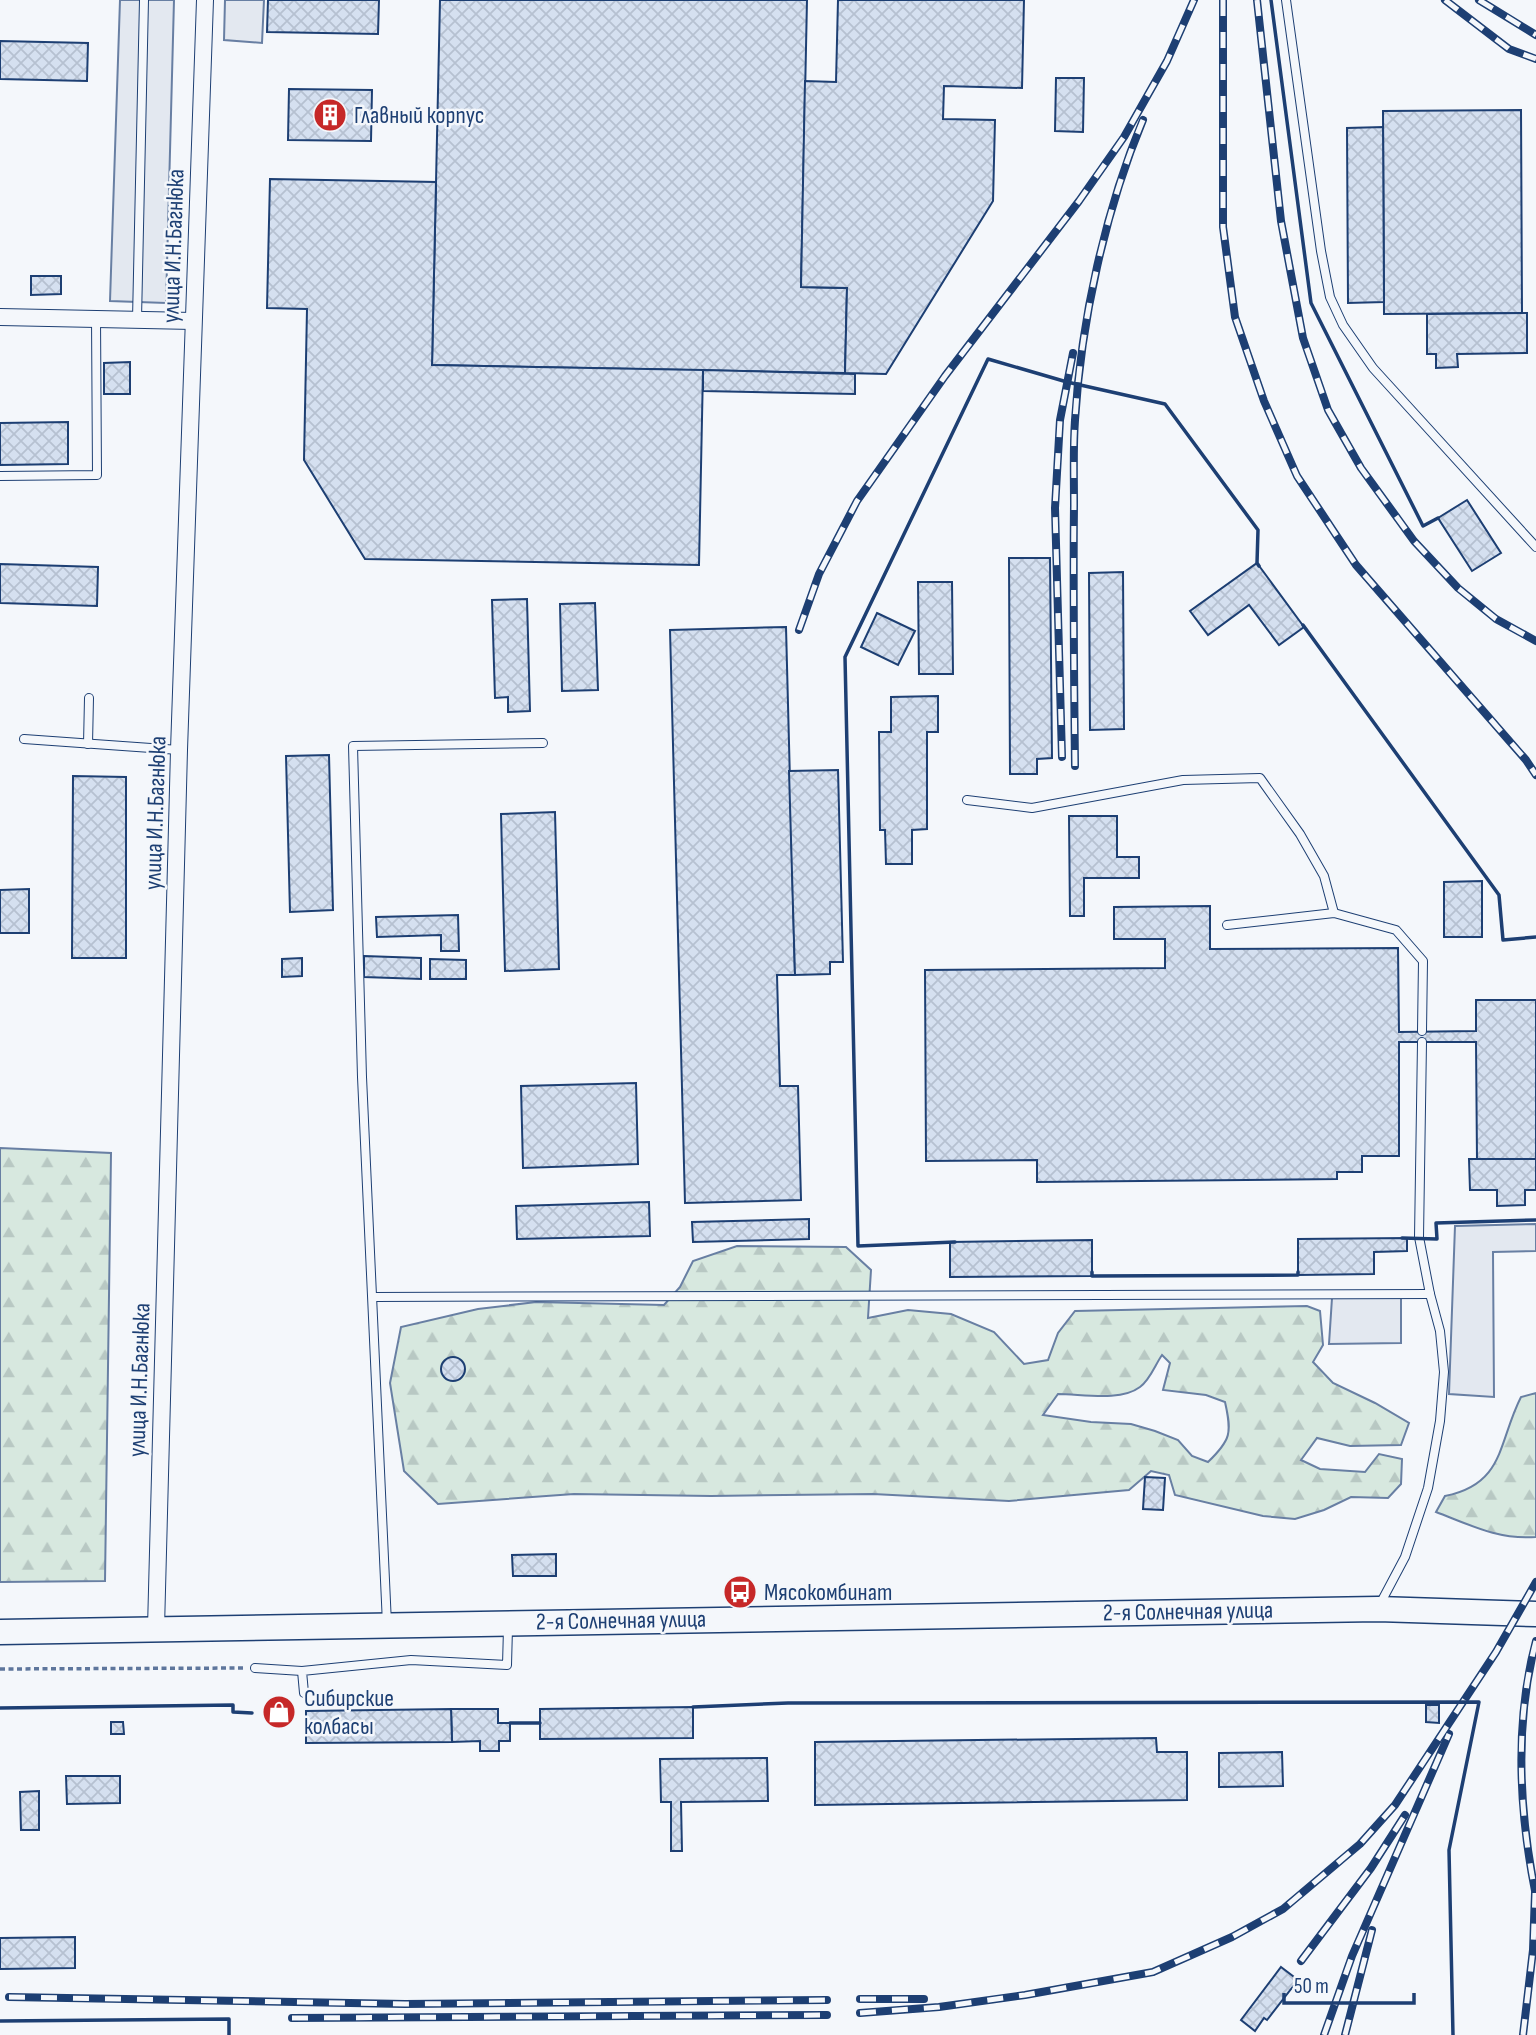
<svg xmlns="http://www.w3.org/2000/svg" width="1536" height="2035" viewBox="0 0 1536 2035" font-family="'Sofia Sans Condensed',sans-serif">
  <defs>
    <pattern id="forest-firs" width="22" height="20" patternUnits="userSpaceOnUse" patternTransform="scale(1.75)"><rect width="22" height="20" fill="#d7e8df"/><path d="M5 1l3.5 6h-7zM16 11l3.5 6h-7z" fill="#b8c8c3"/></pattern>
    <pattern id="building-cross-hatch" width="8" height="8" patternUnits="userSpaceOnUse" patternTransform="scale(1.75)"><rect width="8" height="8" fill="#d5e0f0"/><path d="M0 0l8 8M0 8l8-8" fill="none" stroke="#b6c1d1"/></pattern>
  </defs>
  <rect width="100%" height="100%" fill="#f4f7fb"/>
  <g fill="url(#forest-firs)" stroke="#687fa3" stroke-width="2" fill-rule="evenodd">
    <polygon points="0,1148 111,1153 105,1581 0,1582"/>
    <path d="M737,1246L846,1247L871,1270L868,1318L908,1310L951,1314L994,1332L1024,1364L1048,1360L1058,1333L1075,1311L1307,1306L1320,1311L1323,1345L1313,1362L1333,1383L1375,1403L1409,1423L1401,1445L1350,1446L1317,1438L1301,1460L1320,1469L1365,1472L1379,1454L1402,1459L1401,1484L1388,1498L1351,1497L1324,1510L1295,1519L1263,1516L1175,1495L1169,1475L1151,1471L1129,1490L1009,1501L873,1494L711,1496L574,1494L438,1504L404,1471L390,1383L401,1327L478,1309L536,1302L664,1305L680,1287L693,1261ZM1162,1355L1170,1363L1163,1390L1206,1395L1225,1402C1232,1433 1231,1440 1208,1462L1192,1456L1178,1440L1155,1431L1131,1424L1091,1422L1043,1415L1058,1394C1082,1394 1120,1402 1140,1387C1150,1380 1155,1365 1162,1355Z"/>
    <path d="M1536,1393V1537C1499,1540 1470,1525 1436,1512L1445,1496C1505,1484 1498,1442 1521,1397Z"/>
  </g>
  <g fill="#e3e8f0" stroke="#687fa3" stroke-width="2">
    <polygon points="120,0 174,0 166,303 110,301"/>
    <polygon points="225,0 264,0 262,43 224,40"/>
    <polygon points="1536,1224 1536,1251 1493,1252 1494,1397 1449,1394 1455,1226"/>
    <polygon points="1401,1296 1401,1343 1329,1344 1332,1298"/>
  </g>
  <g fill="url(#building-cross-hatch)" stroke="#1d3f73" stroke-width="2">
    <polygon points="268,0 379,0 378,34 267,32"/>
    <polygon points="440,0 807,0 801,287 847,288 845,373 432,365"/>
    <polygon points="838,0 1024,0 1022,88 944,86 943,119 995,120 993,201 886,374 845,373 847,288 801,287 805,81 836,82"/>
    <polygon points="0,41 88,43 87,81 0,79"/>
    <polygon points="1056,78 1084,78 1083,132 1055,131"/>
    <polygon points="289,89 372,90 371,141 288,140"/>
    <polygon points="1521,110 1522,313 1384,314 1383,111"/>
    <polygon points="1383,127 1384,302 1348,303 1347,128"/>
    <polygon points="270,179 436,182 432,365 703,370 699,565 365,559 304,460 307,309 267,308"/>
    <polygon points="31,276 61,276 61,294 31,295"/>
    <polygon points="1527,313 1527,353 1457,354 1458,367 1436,368 1436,354 1427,354 1427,314"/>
    <polygon points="130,362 130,394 104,394 104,363"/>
    <polygon points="703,370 855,374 855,394 703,391"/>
    <polygon points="68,422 68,464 0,465 0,423"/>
    <polygon points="1467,500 1501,553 1472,571 1438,518"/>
    <polygon points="1009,558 1050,558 1052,758 1037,759 1037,774 1010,774"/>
    <polygon points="1257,563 1304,627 1279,645 1249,605 1208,635 1190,611"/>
    <polygon points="0,564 98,567 97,606 0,603"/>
    <polygon points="1123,572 1124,729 1090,730 1089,573"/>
    <polygon points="918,582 952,582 953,674 919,674"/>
    <polygon points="527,599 530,711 508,712 508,697 495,698 492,600"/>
    <polygon points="595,603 598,690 562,691 560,604"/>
    <polygon points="877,613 915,631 898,665 861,647"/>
    <polygon points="786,627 795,975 777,975 780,1086 798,1086 801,1200 685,1203 670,630"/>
    <polygon points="938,696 938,732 927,732 927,829 912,830 912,864 886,864 885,830 880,830 879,732 891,732 891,697"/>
    <polygon points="329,755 333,910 290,912 286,756"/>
    <polygon points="838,770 843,962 830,962 830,974 795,975 789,771"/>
    <polygon points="73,776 126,777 126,958 72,958"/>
    <polygon points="555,812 559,969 505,971 501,814"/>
    <polygon points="1069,816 1117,816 1117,857 1139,857 1139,878 1084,878 1084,916 1070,916"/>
    <polygon points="1482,881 1482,937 1444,937 1444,882"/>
    <polygon points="29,889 29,933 0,933 0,890"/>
    <polygon points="1210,906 1210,949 1398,948 1399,1032 1476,1031 1476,1000 1536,1000 1536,1159 1477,1159 1476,1042 1399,1042 1399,1156 1362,1156 1362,1172 1337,1172 1337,1179 1037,1182 1037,1160 926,1161 925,970 1165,968 1165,939 1114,939 1114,907"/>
    <polygon points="458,915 459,951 441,951 441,935 377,937 376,917"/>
    <polygon points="364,956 421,958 421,979 364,977"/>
    <polygon points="302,958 302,976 282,977 282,959"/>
    <polygon points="430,959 466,960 466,979 430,979"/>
    <polygon points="636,1083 638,1164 523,1168 521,1086"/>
    <polygon points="1469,1159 1536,1159 1536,1190 1525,1190 1525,1205 1497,1206 1497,1190 1470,1190"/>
    <polygon points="649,1202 650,1236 517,1239 516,1206"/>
    <polygon points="809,1219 809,1239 693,1242 692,1222"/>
    <polygon points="1407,1238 1407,1251 1374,1252 1374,1274 1298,1275 1298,1239"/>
    <polygon points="1092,1240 1092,1276 950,1277 950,1242"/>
    <circle cx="453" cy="1369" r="12"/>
    <polygon points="1145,1477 1165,1478 1163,1510 1143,1509"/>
    <polygon points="556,1554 556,1576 513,1576 512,1555"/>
    <polygon points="1426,1705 1439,1705 1439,1723 1426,1722"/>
    <polygon points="693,1707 693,1738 540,1739 540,1709"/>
    <polygon points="451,1709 498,1709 498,1723 510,1723 510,1741 499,1741 499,1751 480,1751 480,1741 452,1742"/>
    <polygon points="451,1709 452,1742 306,1743 306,1711"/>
    <polygon points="111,1722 123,1722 124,1734 111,1734"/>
    <polygon points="1156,1738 1157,1752 1187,1752 1187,1800 815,1805 815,1742"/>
    <polygon points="1282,1752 1283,1786 1219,1787 1219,1753"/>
    <polygon points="767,1758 768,1801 681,1802 682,1851 671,1851 671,1802 661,1802 660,1759"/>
    <polygon points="66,1776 120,1776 120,1803 67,1804"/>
    <polygon points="39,1791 39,1830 21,1830 20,1792"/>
    <polygon points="75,1937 75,1968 0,1969 0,1938"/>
    <polygon points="1281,1967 1298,1980 1267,2020 1264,2018 1255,2031 1241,2020"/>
  </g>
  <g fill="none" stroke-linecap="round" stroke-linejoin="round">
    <defs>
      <g id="service">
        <polyline points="1286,0 1321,251 1330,297 1343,325 1373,368 1536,547"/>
        <polyline points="137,319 144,0"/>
        <polyline points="0,476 97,475 96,318"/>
        <polyline points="24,739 179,750"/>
        <polyline points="88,744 89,698"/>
        <polyline points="967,800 1032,808 1183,780 1260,778 1300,834 1324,876 1334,913"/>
        <polyline points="1227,925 1334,913 1396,930 1423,961 1422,1031"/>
        <polyline points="373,1297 1430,1294"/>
        <polyline points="1379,1606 1405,1557 1428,1488 1440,1421 1444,1372 1440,1331 1430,1294 1419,1237 1422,1042"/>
        <polyline points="387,1624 362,1077 353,746 543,743"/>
        <polyline points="255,1668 302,1671"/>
        <polyline points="304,1693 302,1671 411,1660 507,1665 508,1628"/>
      </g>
      <g id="minor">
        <polyline points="0,317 193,321"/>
        <polyline points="156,1628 179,750 205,0"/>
      </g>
      <polyline id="primary" points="0,1632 1378,1609 1536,1614"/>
    </defs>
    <use href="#service" stroke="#1d3f73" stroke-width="10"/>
    <use href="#minor" stroke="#1d3f73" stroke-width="18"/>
    <use href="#primary" stroke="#1d3f73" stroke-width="27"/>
    <polyline stroke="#5e769c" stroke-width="3.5" stroke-dasharray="5 3.5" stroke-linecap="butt" points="0,1669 243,1668"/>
    <use href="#service" stroke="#f4f7fb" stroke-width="8"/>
    <use href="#minor" stroke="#f4f7fb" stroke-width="16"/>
    <use href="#primary" stroke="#f4f7fb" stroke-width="24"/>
    <defs>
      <g id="rail">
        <polyline points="1223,0 1223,227 1235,317 1264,401 1297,476 1356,565 1526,760 1536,775"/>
        <polyline points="1257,0 1281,221 1303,338 1328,410 1361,468 1414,541 1458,588 1496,619 1536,641"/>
        <polyline points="1445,0 1509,49 1536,59"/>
        <polyline points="1479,0 1536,35"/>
        <polyline points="799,630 819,574 857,501 945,376 1079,201 1124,137 1167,61 1194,0"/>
        <polyline points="1062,757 1055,508 1060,420 1073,353"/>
        <path d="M1075,766C1074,679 1073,592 1074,505C1074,477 1073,448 1075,420C1081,321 1105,211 1143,120"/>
        <path d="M1536,1641C1514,1724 1519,1812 1536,1896"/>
        <polyline points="1301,1961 1371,1868 1405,1815"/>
        <polyline points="9,1997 405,2004 827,2000"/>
        <polyline points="860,1999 924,1999"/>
        <polyline points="860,2013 939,2007 1025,1995 1153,1972 1232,1937 1283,1909 1360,1844 1395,1805 1496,1652 1536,1582"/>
        <polyline points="292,2018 827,2015"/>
        <polyline points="1324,2035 1352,1956 1449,1734"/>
        <polyline points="1345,2035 1372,1930"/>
        <polyline points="1523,2035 1533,1950 1535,1893"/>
      </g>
    </defs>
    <use href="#rail" stroke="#1d3f73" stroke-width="8"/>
    <use href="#rail" stroke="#f4f7fb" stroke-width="5" stroke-dasharray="16" stroke-linecap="butt"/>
    <g stroke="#1d3f73" stroke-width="3.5">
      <polyline points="1271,0 1311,303 1423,526 1438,518"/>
      <polyline points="1303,625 1499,895 1503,940 1536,937"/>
      <polyline points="1402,1238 1437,1239 1436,1223 1536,1220"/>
      <polyline points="955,1242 858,1246 845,657 988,359 1067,382 1165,404 1258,530 1257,563 1259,566"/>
      <polyline points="1092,1272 1092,1276 1298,1275 1298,1272"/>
      <polyline points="693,1707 788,1703 1479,1702 1449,1850 1453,2035"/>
      <polyline points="0,1708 233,1705 233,1712 252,1713"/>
      <polyline points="510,1723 540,1723"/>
      <polyline points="0,2021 229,2019 229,2035"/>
    </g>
  </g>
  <defs>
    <symbol id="building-disc" viewBox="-11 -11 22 22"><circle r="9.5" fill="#c62828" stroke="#f4f7fb"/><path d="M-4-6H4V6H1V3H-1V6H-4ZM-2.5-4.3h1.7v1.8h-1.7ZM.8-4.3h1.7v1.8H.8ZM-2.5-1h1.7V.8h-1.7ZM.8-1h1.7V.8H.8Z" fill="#fff"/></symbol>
    <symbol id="bus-disc" viewBox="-11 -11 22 22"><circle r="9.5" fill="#c62828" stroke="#f4f7fb"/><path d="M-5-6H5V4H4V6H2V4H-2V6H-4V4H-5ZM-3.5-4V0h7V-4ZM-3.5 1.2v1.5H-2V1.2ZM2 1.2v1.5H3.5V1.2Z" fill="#fff"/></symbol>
    <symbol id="shop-disc" viewBox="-11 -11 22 22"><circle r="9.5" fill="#c62828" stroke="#f4f7fb"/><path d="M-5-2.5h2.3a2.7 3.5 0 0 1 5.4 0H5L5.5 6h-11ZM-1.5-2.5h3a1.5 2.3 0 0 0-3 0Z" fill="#fff"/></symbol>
  </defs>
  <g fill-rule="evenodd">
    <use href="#building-disc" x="311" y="96" width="38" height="38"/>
    <use href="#bus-disc" x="721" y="1573" width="38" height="38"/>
    <use href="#shop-disc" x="260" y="1693" width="38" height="38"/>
  </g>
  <g text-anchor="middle" stroke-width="5" stroke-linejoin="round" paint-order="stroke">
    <g font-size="24" fill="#1d3f73" stroke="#f4f7fb" text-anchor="start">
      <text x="354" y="123">Главный корпус</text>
      <text x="764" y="1600">Мясокомбинат</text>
      <text x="304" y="1706">Сибирские<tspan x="304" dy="28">колбасы</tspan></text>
    </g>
    <g font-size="24" fill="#1d3f73" stroke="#f4f7fb">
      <text transform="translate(173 246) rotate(-88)" y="8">улица И.Н.Багнюка</text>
      <text transform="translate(155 813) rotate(-88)" y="8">улица И.Н.Багнюка</text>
      <text transform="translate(139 1380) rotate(-88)" y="8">улица И.Н.Багнюка</text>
      <text transform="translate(1188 1611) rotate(-1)" y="8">2-я Солнечная улица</text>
      <text transform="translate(621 1620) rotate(-1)" y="8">2-я Солнечная улица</text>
    </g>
  </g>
  <path d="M1284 1993v10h130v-10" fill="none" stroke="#1d3f73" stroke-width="3.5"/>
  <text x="1294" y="1993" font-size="21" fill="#1d3f73" stroke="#f4f7fb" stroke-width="5" paint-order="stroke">50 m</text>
</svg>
